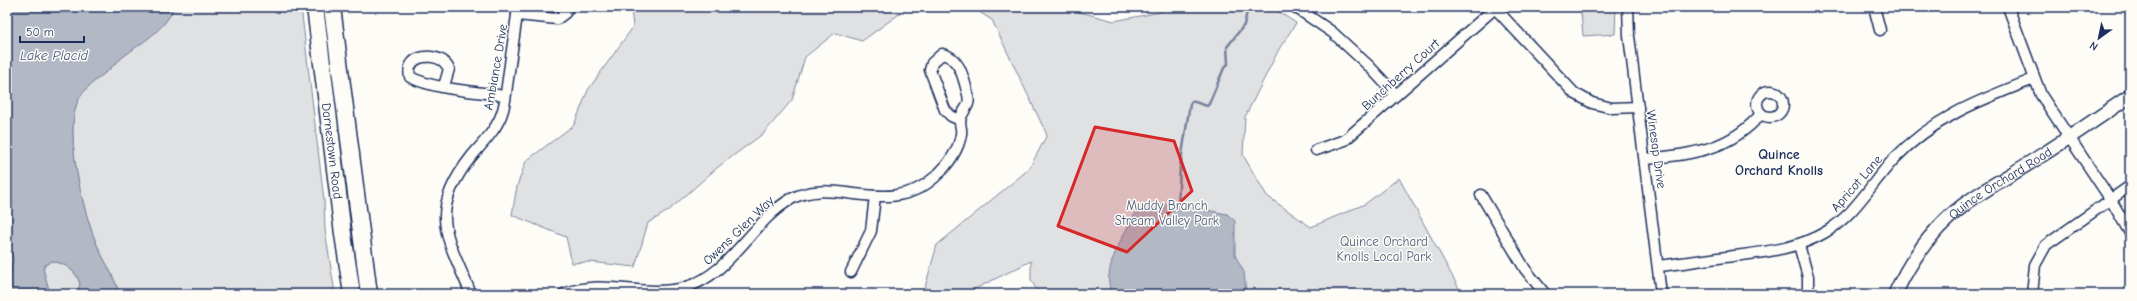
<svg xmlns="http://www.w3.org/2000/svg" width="2137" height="301" viewBox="0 0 2137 301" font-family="'Comic Neue',sans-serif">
  <rect width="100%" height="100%" fill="#fdfcf7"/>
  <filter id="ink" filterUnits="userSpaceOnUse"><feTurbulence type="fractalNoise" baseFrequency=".025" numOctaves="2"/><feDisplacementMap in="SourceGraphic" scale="8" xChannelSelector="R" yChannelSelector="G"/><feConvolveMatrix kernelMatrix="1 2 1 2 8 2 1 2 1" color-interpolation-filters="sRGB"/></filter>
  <g filter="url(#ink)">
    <g fill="#e0e1e3" stroke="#7e88a0">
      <path d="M174,7H301L324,200L325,230L335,294H119C115,277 105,263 98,247C84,217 62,128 79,99C86,85 103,76 114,65C134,44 163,35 174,7Z"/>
      <polygon points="320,7 324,7 362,294 354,262"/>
      <polygon points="631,7 909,7 862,41 835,33 805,57 792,100 764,133 718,167 668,211 648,223 635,267 590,262 572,263 566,237 512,215 517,186 526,161 574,125 588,90 633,27"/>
      <polygon points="965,7 1061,7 1114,21 1161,12 1165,7 1271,7 1296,23 1279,49 1245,117 1243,155 1267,196 1311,227 1365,204 1399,178 1462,294 1039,294 1031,280 1031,261 965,294 923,294 937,245 1029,169 1047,135 992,20 971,7"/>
      <polygon points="1576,7 1616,7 1615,34 1583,36 1581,12"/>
      <polygon points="7,239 13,259 7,288"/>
      <path d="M52,261C66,264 76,270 80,284L77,294L50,293L43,269L45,265Z"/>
    </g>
    <g fill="#b3b8c5" stroke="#76819c">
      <path d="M7,7H174C163,35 134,45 114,65C103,76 86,85 79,99C62,128 84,217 98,247C105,263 115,277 119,294H77L80,284C76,270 66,264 52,261L45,265L43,269L50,294H7L13,259L7,239Z"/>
      <path d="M1167,204L1171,209H1182L1186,206L1227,214L1235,221V255L1244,272L1246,294H1112C1099,270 1128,228 1139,207L1143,205Z"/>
    </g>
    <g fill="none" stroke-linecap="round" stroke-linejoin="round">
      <polyline stroke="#76819c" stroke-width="2.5" points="1178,206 1180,167 1190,104 1192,101 1207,106 1209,104 1224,68 1228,64 1227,47 1244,25 1248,7"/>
      <defs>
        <g id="minor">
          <polyline points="1295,7 1332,32 1368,65 1396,95"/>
          <polyline points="1494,7 1574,93 1592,103 1612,108 1638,107"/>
          <polyline points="1628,7 1629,36 1661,294"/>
          <polyline points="1874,7 1880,30"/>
          <polyline points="2008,7 2041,95 2111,200 2130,233"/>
          <polyline points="517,15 557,19 565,13 568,7"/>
          <path d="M444,86L449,69C448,67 445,63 443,61C429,52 405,57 410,77C436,90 476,91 505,96"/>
          <circle cx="1770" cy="104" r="13"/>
          <polyline points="1316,150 1345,140 1495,8"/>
          <path d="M1646,159C1691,154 1729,151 1761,114"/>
          <polyline points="1481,195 1525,269 1545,294"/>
          <polyline points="1799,245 1808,277 1808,294"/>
          <path d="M1659,266C1684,263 1709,259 1734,256C1766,252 1796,249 1824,233C1854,216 1871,184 1893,160C1934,117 1980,100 2034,79"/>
          <polyline points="851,272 871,231 875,196"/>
          <path d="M471,294C447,236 427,213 471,157C482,144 497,129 502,113C506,102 506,90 508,79C511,55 515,31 518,7"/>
          <path d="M564,294C603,278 643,298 683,288C730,276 751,222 791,199C833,175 889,219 935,177C947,166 959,150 961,134C962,130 960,125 960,122C961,108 973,109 967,91C963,76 959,57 942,54L932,63L930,70L945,110L951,116L960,120"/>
          <polyline points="2032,294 2035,265 2046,245 2130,186"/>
        </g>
        <g id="tertiary">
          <path id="s1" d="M1895,294C1911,259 1934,227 1965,204C1989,186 2017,172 2042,155C2072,136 2101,116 2130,96"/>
        </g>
        <g id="primary">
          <path id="s2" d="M315,7L343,234L352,294"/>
          <polyline points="332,7 369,294"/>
        </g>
      </defs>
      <use href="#minor" stroke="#1b2f5e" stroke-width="13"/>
      <use href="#tertiary" stroke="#1b2f5e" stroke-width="16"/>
      <use href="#primary" stroke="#1b2f5e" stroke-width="19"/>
      <use href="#minor" stroke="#fdfcf7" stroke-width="10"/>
      <use href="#tertiary" stroke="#fdfcf7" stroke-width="13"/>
      <use href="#primary" stroke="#fdfcf7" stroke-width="16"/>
    </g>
  </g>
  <path fill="#d62828" fill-opacity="0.2" stroke="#d62828" stroke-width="3" stroke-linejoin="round" d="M1095,127L1174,141L1192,191L1127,252L1058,226Z"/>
  <g text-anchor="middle" stroke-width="3" stroke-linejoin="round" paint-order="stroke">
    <g font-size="13" fill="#1b2f5e" stroke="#fdfcf7">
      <text transform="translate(495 67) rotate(-80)" y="5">Ambiance Drive</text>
      <text transform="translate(1400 74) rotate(-42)" y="5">Bunchberry Court</text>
      <text transform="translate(1657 149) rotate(82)" y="5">Winesap Drive</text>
      <text dy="5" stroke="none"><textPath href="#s2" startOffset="145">Darnestown Road</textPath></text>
      <text transform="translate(1856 183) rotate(-49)" y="5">Apricot Lane</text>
      <text dy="5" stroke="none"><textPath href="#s1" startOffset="156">Quince Orchard Road</textPath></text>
      <text transform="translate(738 230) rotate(-44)" y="5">Owens Glen Way</text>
    </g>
    <g font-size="13" fill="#4c5c7f" stroke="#fdfcf7">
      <text x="1167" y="210">Muddy Branch<tspan x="1167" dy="15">Stream Valley Park</tspan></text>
      <text x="1384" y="246">Quince Orchard<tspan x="1384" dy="15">Knolls Local Park</tspan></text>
    </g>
    <g font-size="14" font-style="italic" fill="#49587d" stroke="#fdfcf7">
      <text x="54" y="60">Lake Placid</text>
    </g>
    <g font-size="14" font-weight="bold" fill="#1b2f5e" stroke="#fdfcf7">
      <text x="1779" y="159">Quince<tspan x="1779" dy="16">Orchard Knolls</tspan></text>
    </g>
  </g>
  <rect width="2137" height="301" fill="none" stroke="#fdfcf7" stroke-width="24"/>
  <rect x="12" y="12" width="2113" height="277" fill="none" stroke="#1b2f5e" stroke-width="1.5" filter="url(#ink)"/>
  <g transform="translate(2099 38) rotate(213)" stroke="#fdfcf7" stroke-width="3" paint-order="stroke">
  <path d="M0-3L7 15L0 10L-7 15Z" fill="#1b2f5e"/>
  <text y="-6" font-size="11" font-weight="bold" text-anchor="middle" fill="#1b2f5e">N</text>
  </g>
  <path d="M20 36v6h64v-6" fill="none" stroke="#1b2f5e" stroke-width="2"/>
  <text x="26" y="36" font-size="12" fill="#1b2f5e" stroke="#fdfcf7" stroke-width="3" paint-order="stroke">50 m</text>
</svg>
